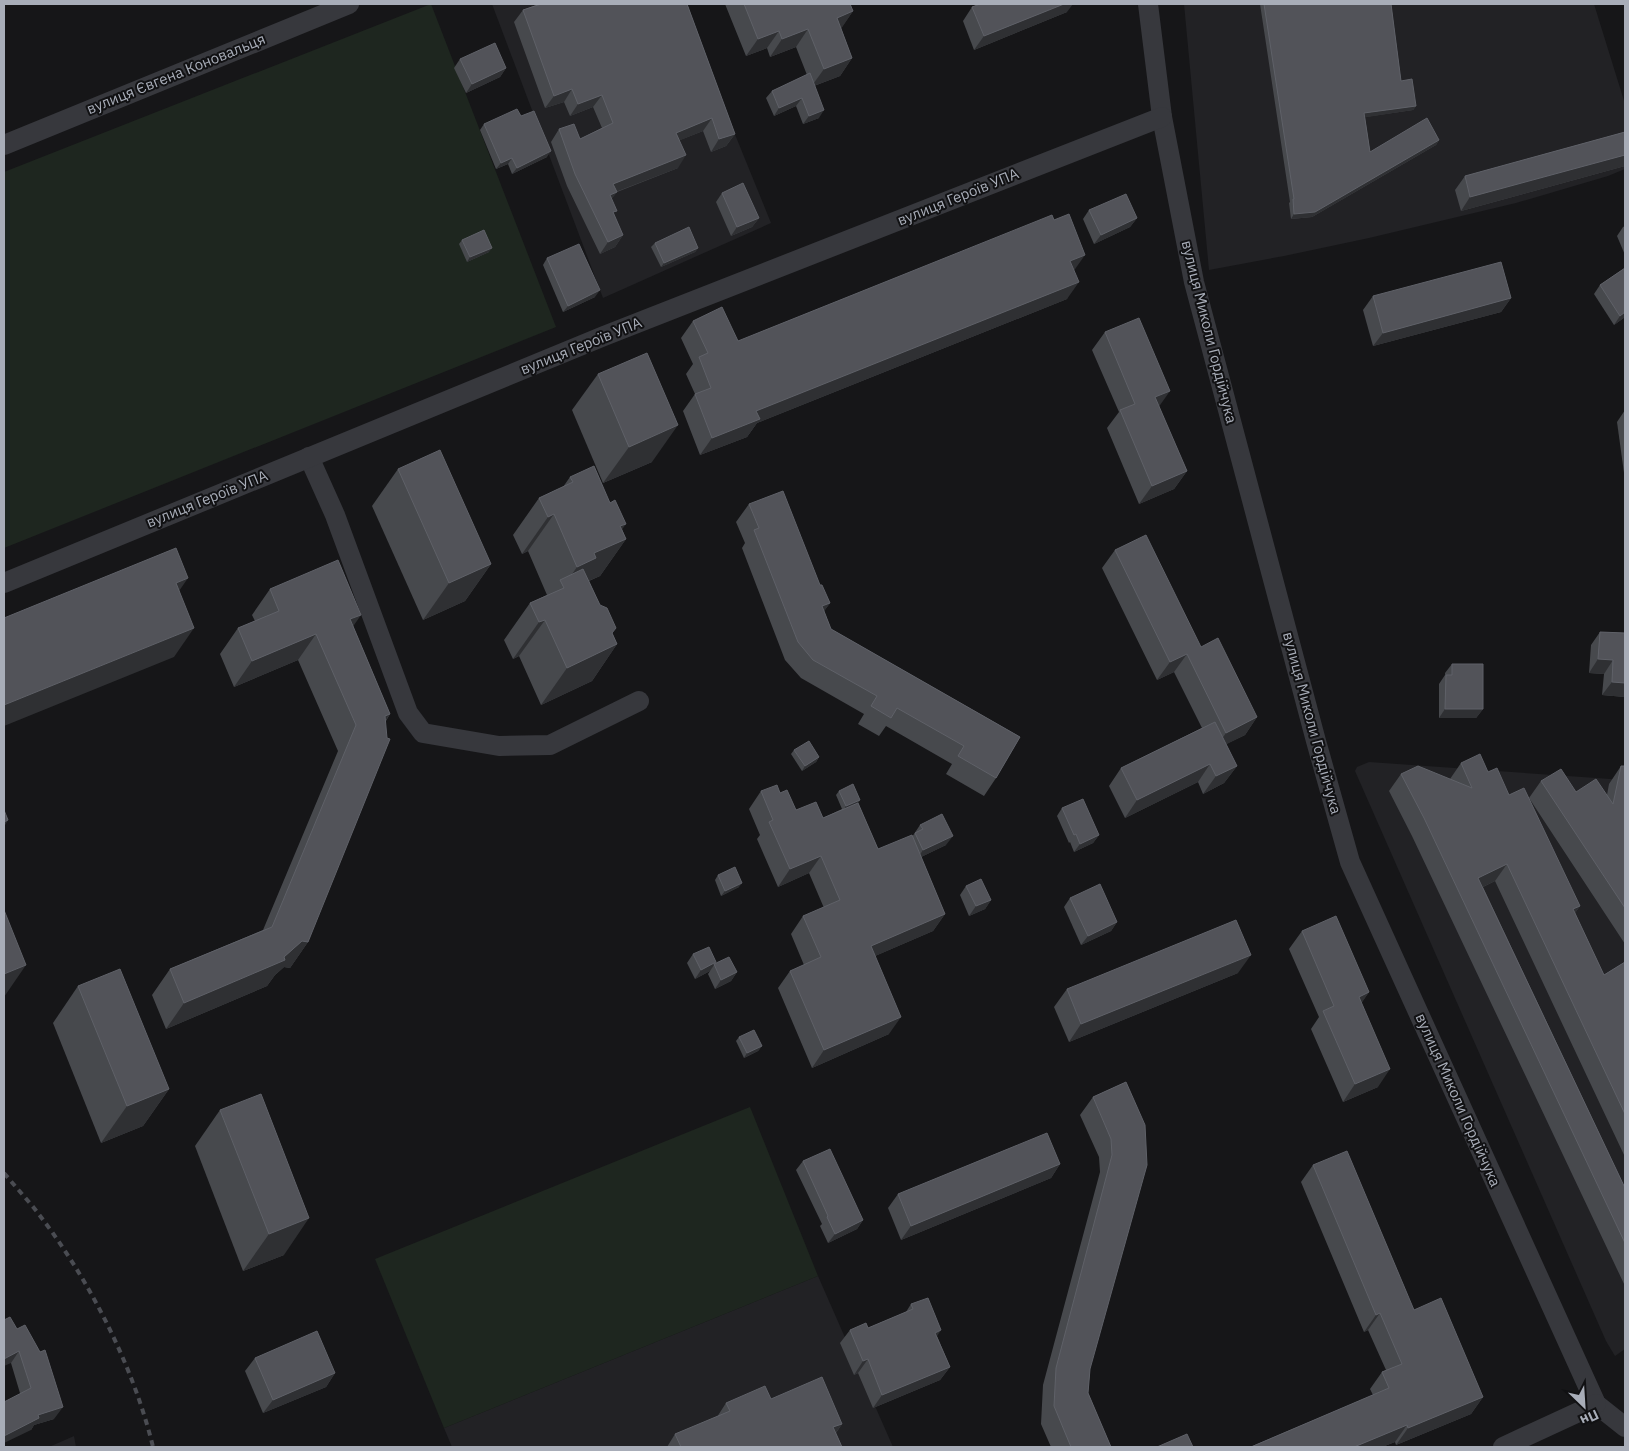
<svg xmlns="http://www.w3.org/2000/svg" width="1629" height="1451" viewBox="0 0 1629 1451" font-family="'IBM Plex Sans',sans-serif">
  <rect width="100%" height="100%" fill="#161618"/>
  <g fill="#222225">
    <polygon points="492,4 682,4 771,223 603,298"/>
    <polygon points="1184,4 1594,4 1625,104 1625,169 1608,176 1516,203 1369,238 1284,256 1209,270"/>
    <polygon points="1369,762 1625,780 1625,1349 1615,1356 1606,1341 1355,771 1357,767"/>
    <polygon points="818,1276 893,1447 452,1447 444,1428"/>
    <polygon points="74,1436 76,1447 49,1447"/>
  </g>
  <g fill="#1e261f">
    <polygon points="431,4 556,327 4,548 4,172"/>
    <polygon points="750,1107 818,1276 444,1428 375,1259"/>
  </g>
  <g fill="none" stroke-linecap="round" stroke-linejoin="round">
    <g stroke="#37383d" stroke-width="20">
      <polyline points="1148,4 1162,117 1194,282 1316,741 1350,862 1596,1404 1625,1427"/>
      <polyline points="4,145 349,4"/>
      <polyline points="309,457 335,515 408,713 423,733 499,746 550,745 639,701"/>
      <polyline points="4,583 604,336 1162,117"/>
      <polyline points="1503,1447 1596,1404"/>
    </g>
    <path stroke="#4a4c52" stroke-width="4" stroke-dasharray="6 5" stroke-linecap="butt" d="M4,1173C14,1185 24,1196 34,1208C87,1275 133,1364 153,1447"/>
  </g>
  <g fill="#47494d">
    <polygon points="535,4 687,4 735,134 726,146 711,152 703,131 680,140 678,168 617,192 611,199 614,215 623,235 615,247 600,254 567,186 551,142 559,129 580,139 602,128 593,107 570,116 564,102 545,108 514,22 523,10 536,5"/>
    <polygon points="725,4 850,4 853,11 841,28 852,58 840,76 814,86 819,118 803,124 796,106 774,116 766,98 772,91 807,75 796,47 770,57 767,48 746,56"/>
    <polygon points="1260,4 1391,4 1401,81 1416,106 1413,110 1365,117 1370,152 1439,140 1436,145 1312,217 1291,219 1289,203 1290,202"/>
    <polygon points="972,7 1067,12 974,50 963,21"/>
    <polygon points="460,59 506,68 500,77 466,93 454,68"/>
    <polygon points="521,116 547,157 512,174 508,164 496,169 480,130 484,124"/>
    <polygon points="1625,132 1625,166 1461,211 1455,190 1465,176"/>
    <polygon points="722,193 759,218 752,227 731,236 716,202"/>
    <polygon points="1089,210 1137,218 1130,227 1094,244 1083,219"/>
    <polygon points="1625,226 1625,255 1617,236 1623,227"/>
    <polygon points="462,240 489,252 467,262 459,244"/>
    <polygon points="655,243 698,248 695,252 661,267 651,247"/>
    <polygon points="547,258 595,297 563,312 543,265"/>
    <polygon points="1625,268 1625,317 1614,325 1594,294 1600,285"/>
    <polygon points="1074,271 1067,299 757,423 747,437 700,455 683,411 695,394 686,374 693,364 681,338 693,321 738,341"/>
    <polygon points="1373,296 1511,298 1501,312 1373,346 1363,310"/>
    <polygon points="1105,332 1159,407 1187,471 1174,489 1139,504 1107,428 1119,412 1092,350"/>
    <polygon points="598,374 652,462 603,483 572,410"/>
    <polygon points="1625,410 1625,472 1624,473 1617,422"/>
    <polygon points="398,469 491,564 465,601 423,620 372,506"/>
    <polygon points="570,477 622,529 626,539 600,576 589,581 617,644 592,681 541,705 519,656 513,659 504,640 530,603 547,595 528,551 522,554 513,535 539,498 563,487"/>
    <polygon points="749,504 820,585 830,603 824,611 831,629 1020,737 996,778 984,796 946,774 952,764 886,726 879,736 858,724 864,714 801,678 785,660 742,548 745,543 736,522"/>
    <polygon points="1115,550 1201,647 1257,717 1245,735 1226,744 1237,766 1224,783 1203,794 1198,782 1125,818 1109,786 1121,768 1202,728 1174,672 1157,680 1102,568"/>
    <polygon points="270,589 353,626 390,714 386,721 308,942 290,968 284,967 275,975 267,986 166,1029 152,995 170,969 263,930 338,751 298,660 234,687 220,654 238,628 255,621 252,615"/>
    <polygon points="1600,632 1625,633 1625,697 1602,695 1604,674 1589,673 1591,645"/>
    <polygon points="1452,664 1483,709 1476,718 1439,718 1439,684 1445,675 1445,673"/>
    <polygon points="794,750 819,757 816,762 802,771 791,754"/>
    <polygon points="1461,763 1488,772 1509,795 1580,906 1575,913 1604,975 1625,962 1625,1157 1495,881 1483,887 1625,1188 1625,1286 1412,836 1389,791 1401,774 1450,779"/>
    <polygon points="1621,766 1625,766 1625,944 1529,798 1541,781 1576,792 1607,795 1609,784"/>
    <polygon points="761,791 780,793 796,810 823,818 842,809 836,795 839,791 860,800 858,803 878,849 912,837 920,825 946,845 921,857 945,914 933,931 875,956 889,1034 812,1068 778,988 790,971 804,965 791,934 803,916 824,908 809,873 778,887 757,839 760,835 749,809"/>
    <polygon points="1062,808 1099,835 1093,843 1074,852 1070,842 1069,843 1057,816"/>
    <polygon points="718,875 739,887 721,896 715,880"/>
    <polygon points="966,886 991,900 985,909 969,916 960,895"/>
    <polygon points="1070,898 1117,922 1111,931 1081,945 1064,907"/>
    <polygon points="1302,931 1369,992 1361,1003 1378,1087 1343,1102 1311,1029 1319,1017 1289,949"/>
    <polygon points="693,954 715,964 737,972 731,981 715,989 708,974 710,971 695,979 687,963"/>
    <polygon points="1238,973 1069,1042 1054,1007 1067,989"/>
    <polygon points="78,986 169,1089 143,1126 101,1143 53,1023"/>
    <polygon points="739,1037 762,1046 758,1051 744,1058 736,1041"/>
    <polygon points="1126,1082 1090,1369 1088,1393 1111,1447 1051,1447 1041,1424 1043,1385 1100,1172 1099,1157 1080,1115 1093,1097"/>
    <polygon points="220,1110 284,1255 243,1271 195,1146"/>
    <polygon points="803,1161 863,1220 857,1229 828,1243 820,1226 822,1224 796,1170"/>
    <polygon points="1060,1164 1051,1178 901,1240 888,1208 898,1194"/>
    <polygon points="1313,1165 1414,1310 1483,1397 1471,1414 1396,1445 1395,1442 1382,1447 1250,1447 1373,1395 1370,1389 1382,1372 1386,1370 1368,1330 1364,1332 1301,1182"/>
    <polygon points="911,1304 937,1336 950,1367 940,1380 873,1408 858,1373 854,1375 840,1343 850,1330 868,1328 906,1312"/>
    <polygon points="4,1320 54,1419 34,1425 31,1430 11,1363"/>
    <polygon points="255,1358 335,1373 326,1387 263,1413 245,1371"/>
    <polygon points="771,1399 842,1424 836,1433 842,1447 667,1447 675,1434 717,1417 726,1403"/>
  </g>
  <g fill="#2f3033">
    <polygon points="1064,4 1073,4 1067,12 974,50 984,36"/>
    <polygon points="853,11 841,29 837,18"/>
    <polygon points="808,29 796,47 770,57 782,39"/>
    <polygon points="779,31 767,48 746,56 758,39"/>
    <polygon points="852,58 840,76 811,87 824,69"/>
    <polygon points="506,68 500,77 466,93 472,84"/>
    <polygon points="572,89 564,102 545,108 554,96"/>
    <polygon points="602,95 593,107 570,116 578,104"/>
    <polygon points="802,98 796,106 774,116 779,108"/>
    <polygon points="1416,106 1413,110 1361,118 1364,113"/>
    <polygon points="824,110 819,118 803,124 809,116"/>
    <polygon points="712,118 703,131 668,145 676,133"/>
    <polygon points="735,134 726,146 711,152 719,139"/>
    <polygon points="1439,140 1436,145 1312,217 1291,219 1294,214"/>
    <polygon points="551,151 547,157 512,174 517,168"/>
    <polygon points="686,155 678,168 605,196 613,184"/>
    <polygon points="1625,155 1625,166 1461,211 1470,197"/>
    <polygon points="512,158 508,164 496,169 501,163"/>
    <polygon points="617,192 608,204 610,195"/>
    <polygon points="759,218 752,227 731,236 737,227"/>
    <polygon points="1137,218 1130,227 1094,244 1101,235"/>
    <polygon points="623,235 615,247 600,254 608,242"/>
    <polygon points="492,248 489,252 467,262 470,257"/>
    <polygon points="698,248 695,252 661,267 664,263"/>
    <polygon points="1085,255 1073,272 1070,261"/>
    <polygon points="1079,282 1067,299 757,423 747,437 700,455 712,438 756,411"/>
    <polygon points="600,290 595,297 563,312 568,306"/>
    <polygon points="1511,298 1501,312 1373,346 1383,333"/>
    <polygon points="1625,312 1625,317 1614,325 1620,316"/>
    <polygon points="1170,391 1158,408 1155,397"/>
    <polygon points="678,425 652,462 603,483 629,447"/>
    <polygon points="1187,471 1174,489 1139,504 1152,486"/>
    <polygon points="554,514 528,551 522,554 548,517"/>
    <polygon points="626,524 610,546 626,539 600,576 576,586 563,587 577,567 594,553 620,526"/>
    <polygon points="491,564 465,601 423,620 449,583"/>
    <polygon points="188,578 168,607 176,583"/>
    <polygon points="830,603 817,621 822,606"/>
    <polygon points="361,615 343,641 350,619"/>
    <polygon points="545,620 519,656 513,659 539,622"/>
    <polygon points="194,628 174,657 4,726 4,705"/>
    <polygon points="316,634 298,660 234,687 252,661"/>
    <polygon points="617,644 592,681 541,705 567,668"/>
    <polygon points="1187,654 1174,672 1157,680 1170,662"/>
    <polygon points="1598,659 1613,660 1604,674 1589,673"/>
    <polygon points="1612,682 1625,683 1625,697 1602,695"/>
    <polygon points="1445,709 1483,709 1476,718 1439,718"/>
    <polygon points="390,714 372,740 385,716"/>
    <polygon points="1257,717 1245,735 1213,751 1226,733"/>
    <polygon points="819,757 816,762 802,771 805,766"/>
    <polygon points="1210,764 1198,782 1125,818 1137,800"/>
    <polygon points="1237,766 1224,783 1203,794 1216,776"/>
    <polygon points="860,800 857,804 843,811 846,806"/>
    <polygon points="8,820 4,827 4,822"/>
    <polygon points="1099,835 1093,843 1074,852 1080,844"/>
    <polygon points="953,836 946,845 917,859 923,850"/>
    <polygon points="821,856 809,873 778,887 790,869"/>
    <polygon points="1507,864 1495,881 1466,895 1478,878"/>
    <polygon points="742,883 739,887 721,896 725,891"/>
    <polygon points="991,900 985,909 969,916 976,906"/>
    <polygon points="1580,906 1568,923 1573,909"/>
    <polygon points="945,914 933,931 859,963 871,946"/>
    <polygon points="1117,922 1111,931 1081,945 1088,936"/>
    <polygon points="302,941 308,942 290,968 284,967 275,975 267,986 166,1029 184,1003 284,957"/>
    <polygon points="1251,955 1238,973 1069,1042 1081,1024"/>
    <polygon points="716,962 710,971 695,979 701,970"/>
    <polygon points="26,965 4,997 4,974"/>
    <polygon points="737,972 731,981 715,989 721,980"/>
    <polygon points="1369,992 1357,1010 1359,997"/>
    <polygon points="901,1017 889,1034 812,1068 824,1050"/>
    <polygon points="762,1046 758,1051 744,1058 747,1053"/>
    <polygon points="1390,1069 1378,1087 1343,1102 1355,1084"/>
    <polygon points="169,1089 143,1126 101,1143 127,1106"/>
    <polygon points="1060,1164 1051,1178 901,1240 911,1226"/>
    <polygon points="309,1218 284,1255 243,1271 269,1234"/>
    <polygon points="863,1220 857,1229 828,1243 835,1234"/>
    <polygon points="1380,1313 1368,1330 1364,1332 1376,1315"/>
    <polygon points="941,1330 932,1344 935,1333"/>
    <polygon points="19,1351 11,1363 4,1366 4,1359"/>
    <polygon points="868,1359 858,1373 854,1375 863,1361"/>
    <polygon points="950,1367 940,1380 873,1408 882,1395"/>
    <polygon points="335,1373 326,1387 263,1413 273,1400"/>
    <polygon points="1483,1397 1471,1414 1396,1445 1408,1428"/>
    <polygon points="63,1407 54,1419 34,1425 31,1430 4,1443 4,1436 38,1415"/>
    <polygon points="842,1424 830,1441 833,1427"/>
    <polygon points="1407,1425 1395,1442 1382,1447 1354,1447"/>
  </g>
  <g fill="#525359" stroke="#5f6168">
    <polygon points="541,4 687,4 735,134 719,139 712,118 676,133 686,155 613,184 617,192 610,195 617,211 613,212 623,235 608,242 575,174 559,129 574,124 580,139 613,123 602,95 578,104 572,89 554,96 523,10"/>
    <polygon points="744,4 850,4 853,11 837,18 852,58 824,69 808,29 782,39 779,31 758,39"/>
    <polygon points="980,4 1064,4 984,36 972,7"/>
    <polygon points="1264,4 1391,4 1401,81 1412,79 1416,106 1364,113 1370,152 1427,118 1439,140 1315,212 1294,214 1293,199 1294,199"/>
    <polygon points="495,43 506,68 472,84 460,59"/>
    <polygon points="810,73 824,110 809,116 802,98 779,108 772,91"/>
    <polygon points="517,109 521,116 534,111 551,151 517,168 512,158 501,163 484,124"/>
    <polygon points="1625,132 1625,155 1470,197 1465,176"/>
    <polygon points="743,183 759,218 737,227 722,193"/>
    <polygon points="1126,194 1137,218 1101,235 1089,210"/>
    <polygon points="1069,214 1085,255 1070,261 1079,282 756,411 760,419 712,438 695,394 711,388 699,357 708,353 693,321 722,307 738,341 1052,215 1054,220"/>
    <polygon points="689,227 698,248 664,263 655,243"/>
    <polygon points="484,230 492,248 470,257 462,240"/>
    <polygon points="579,244 600,290 568,306 547,258"/>
    <polygon points="1501,262 1511,298 1383,333 1373,296"/>
    <polygon points="1625,268 1625,312 1620,316 1600,285"/>
    <polygon points="1139,318 1170,391 1155,397 1187,471 1152,486 1120,410 1135,404 1105,332"/>
    <polygon points="647,353 678,425 629,447 598,374"/>
    <polygon points="440,450 491,564 449,583 398,469"/>
    <polygon points="594,466 610,503 615,500 626,524 620,526 626,539 594,553 596,558 577,567 554,514 548,517 539,498 573,482 570,477"/>
    <polygon points="783,491 820,585 822,585 830,603 822,606 831,629 1020,737 996,778 958,756 964,746 897,708 891,718 871,706 877,696 813,660 798,642 754,530 759,528 749,504"/>
    <polygon points="1146,535 1201,647 1218,638 1257,717 1226,733 1187,654 1170,662 1115,550"/>
    <polygon points="176,548 188,578 176,583 194,628 4,705 4,618"/>
    <polygon points="338,560 361,615 350,619 390,714 385,716 387,738 390,739 308,942 302,941 284,957 285,960 184,1003 170,969 272,927 356,725 316,634 252,661 238,628 279,611 270,589"/>
    <polygon points="583,569 600,605 607,608 616,628 612,633 617,644 567,668 545,620 539,622 530,603 564,588 560,580"/>
    <polygon points="1600,632 1625,633 1625,683 1612,682 1613,660 1598,659"/>
    <polygon points="1452,664 1483,664 1483,709 1445,709 1446,675 1452,675"/>
    <polygon points="1215,722 1237,766 1216,776 1210,764 1137,800 1121,768"/>
    <polygon points="809,741 819,757 805,766 794,750"/>
    <polygon points="1480,754 1488,772 1497,768 1509,795 1524,788 1580,906 1573,909 1604,975 1625,962 1625,1114 1507,864 1478,878 1625,1188 1625,1243 1424,818 1401,774 1418,766 1472,788 1461,763"/>
    <polygon points="1621,766 1625,766 1625,908 1541,781 1561,769 1576,792 1596,779 1613,804"/>
    <polygon points="853,784 860,800 846,806 839,791"/>
    <polygon points="777,785 780,793 787,790 796,810 816,802 823,818 858,803 878,849 912,835 945,914 871,946 901,1017 824,1050 790,971 821,957 803,916 840,900 821,856 790,869 769,822 773,820 761,791"/>
    <polygon points="1083,799 1099,835 1080,844 1076,834 1074,835 1062,808"/>
    <polygon points="4,810 8,820 4,822"/>
    <polygon points="942,814 953,836 923,850 915,833 923,829 920,825"/>
    <polygon points="735,867 742,883 725,891 718,875"/>
    <polygon points="981,879 991,900 976,906 966,886"/>
    <polygon points="1100,884 1117,922 1088,936 1070,898"/>
    <polygon points="4,910 26,965 4,974"/>
    <polygon points="1336,916 1369,992 1359,997 1390,1069 1355,1084 1323,1011 1334,1006 1302,931"/>
    <polygon points="1236,920 1251,955 1081,1024 1067,989"/>
    <polygon points="709,947 716,962 701,970 693,954"/>
    <polygon points="729,957 737,972 721,980 714,964"/>
    <polygon points="120,969 169,1089 127,1106 78,986"/>
    <polygon points="754,1030 762,1046 747,1053 739,1037"/>
    <polygon points="1126,1082 1145,1125 1147,1165 1090,1369 1088,1393 1111,1447 1071,1447 1054,1406 1056,1368 1112,1155 1111,1139 1093,1097"/>
    <polygon points="261,1094 309,1218 269,1234 220,1110"/>
    <polygon points="1047,1133 1060,1164 911,1226 898,1194"/>
    <polygon points="830,1149 863,1220 835,1234 827,1217 828,1216 803,1161"/>
    <polygon points="1347,1151 1414,1310 1441,1298 1483,1397 1408,1428 1407,1425 1354,1447 1251,1447 1389,1388 1382,1372 1402,1364 1380,1313 1376,1315 1313,1165"/>
    <polygon points="928,1298 941,1330 935,1333 950,1367 882,1395 868,1359 863,1361 850,1330 866,1323 868,1328 913,1309 911,1304"/>
    <polygon points="10,1317 17,1329 25,1325 40,1352 45,1350 63,1407 38,1415 39,1418 4,1436 4,1402 31,1388 19,1351 4,1359 4,1320"/>
    <polygon points="317,1331 335,1373 273,1400 255,1358"/>
    <polygon points="822,1377 842,1424 833,1427 842,1447 681,1447 675,1434 730,1411 726,1403 765,1386 771,1399"/>
    <polygon points="1187,1434 1193,1447 1157,1447"/>
  </g>
  <g text-anchor="middle" stroke-width="4" stroke-linejoin="round" paint-order="stroke">
    <g font-size="15" fill="#a8adb8" stroke="#111113">
      <text transform="translate(176 74) rotate(-22)" y="5">вулиця Євгена Коновальця</text>
      <text transform="translate(958 197) rotate(-22)" y="5">вулиця Героїв УПА</text>
      <text transform="translate(1209 332) rotate(76)" y="5">вулиця Миколи Гордійчука</text>
      <text transform="translate(581 346) rotate(-22)" y="5">вулиця Героїв УПА</text>
      <text transform="translate(207 499) rotate(-22)" y="5">вулиця Героїв УПА</text>
      <text transform="translate(1312 723) rotate(75)" y="5">вулиця Миколи Гордійчука</text>
      <text transform="translate(1458 1100) rotate(66)" y="5">вулиця Миколи Гордійчука</text>
    </g>
  </g>
  <rect width="1629" height="1451" fill="none" stroke="#a8adb8" stroke-width="10"/>
  <g transform="translate(1584 1406) rotate(155)" stroke="#111113" stroke-width="4" paint-order="stroke">
  <path d="M0-4L9 19L0 12L-9 19Z" fill="#a8adb8"/>
  <text y="-8" font-size="14" font-weight="bold" text-anchor="middle" fill="#a8adb8">Пн</text>
  </g>
</svg>
